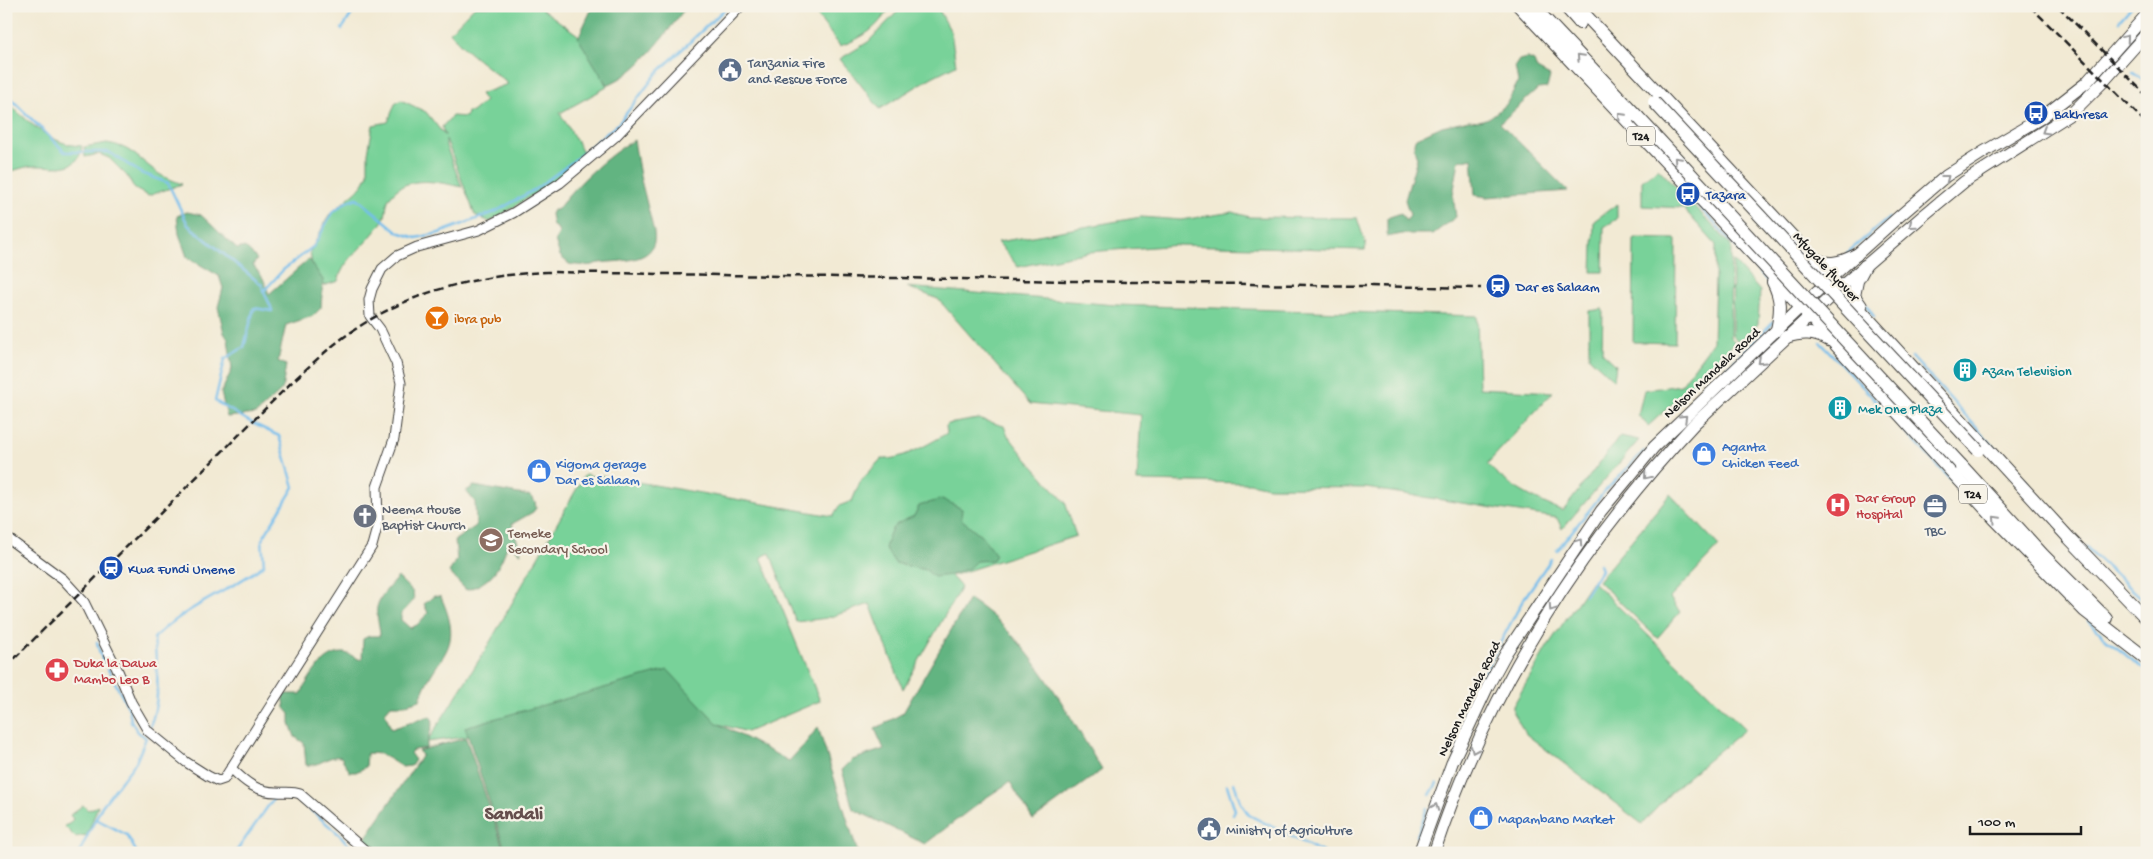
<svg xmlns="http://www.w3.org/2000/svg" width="2153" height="859" viewBox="0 0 2153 859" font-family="'Gochi Hand',sans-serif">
  <rect width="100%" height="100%" fill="#f7f3e8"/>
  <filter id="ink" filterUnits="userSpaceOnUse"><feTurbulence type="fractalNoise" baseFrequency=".02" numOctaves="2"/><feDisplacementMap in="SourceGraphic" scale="10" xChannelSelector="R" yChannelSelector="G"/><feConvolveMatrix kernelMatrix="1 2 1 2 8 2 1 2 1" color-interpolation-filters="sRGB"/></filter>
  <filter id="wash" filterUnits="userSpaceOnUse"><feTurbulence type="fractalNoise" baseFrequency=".0096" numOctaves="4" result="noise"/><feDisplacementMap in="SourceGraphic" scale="20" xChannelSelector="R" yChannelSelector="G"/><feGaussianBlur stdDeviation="1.12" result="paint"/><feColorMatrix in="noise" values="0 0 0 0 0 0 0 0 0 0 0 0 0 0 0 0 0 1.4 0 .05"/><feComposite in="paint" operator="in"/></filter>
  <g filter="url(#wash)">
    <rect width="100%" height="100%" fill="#f2ead4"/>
    <g fill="#78d299" stroke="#4a775a">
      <path d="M475,6H538L578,35L590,52L607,87L560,113L586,157L544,188L490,222L475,215L446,139V146L462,187C438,182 406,174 390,197C386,202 387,210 385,216C383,222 376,230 372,235C360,250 343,261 338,281L320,287L314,277L310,252L329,215L362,186L368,174V153L373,125L388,122L395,104L401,100L426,112L445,136L442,127L452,116L466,117L467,112H472L485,101L480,94L508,84C489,67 465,53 450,32Z"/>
      <path d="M810,6H891C876,29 865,37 840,46Z"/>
      <polygon points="903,6 937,6 951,32 956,65 932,77 880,109 840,59 868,42"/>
      <path d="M6,102C29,121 50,145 82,146C78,175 53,165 34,166C25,166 15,171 6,172Z"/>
      <path d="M107,143C129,146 137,157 154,170C161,177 173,180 182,184L148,196L135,189L127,176L109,158L99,154L85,157L84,147Z"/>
      <polygon points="1658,168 1731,245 1730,337 1735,342 1692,386 1648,426 1638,415 1644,390 1681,385 1713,342 1716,245 1683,208 1642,206 1642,181"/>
      <polygon points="1617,204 1617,219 1604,227 1603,272 1592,272 1594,221"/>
      <polygon points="1233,212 1249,217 1357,218 1366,245 1365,250 1179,245 1088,252 1018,267 998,242 1141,217 1181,220"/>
      <polygon points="1634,238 1676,239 1675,343 1633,342"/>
      <polygon points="1733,260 1760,291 1758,324 1739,342 1732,335"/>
      <path d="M907,287L1115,305L1477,316L1479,388L1553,392L1487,464C1507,486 1535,500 1563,511L1620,436L1639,440L1562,529L1557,518L1366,488L1269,487L1250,483L1137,481L1141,415L1030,404L938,299Z"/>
      <polygon points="1603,309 1602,352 1616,365 1614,380 1589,357 1589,311"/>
      <path d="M978,419L1004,426L1007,434L1025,457L1065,502L1076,536L951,576L961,587L903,689L870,604L827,618L796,622L770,553L761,557L820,701L747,732L690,716L687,708L427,742L486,649L585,474L596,477L597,475L833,516L839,506L852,501L860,482L881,459C900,461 931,443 947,433L946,426L948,424Z"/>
      <polygon points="1670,494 1719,546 1670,598 1680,612 1657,638 1598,581"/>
      <polygon points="1592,581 1745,729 1676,787 1642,824 1526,734 1513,713 1513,706 1547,647"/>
      <polygon points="83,805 88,810 98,806 87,835 75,837 64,826 69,824 73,819 70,815"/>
    </g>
    <g fill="#62b481" stroke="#3f684e">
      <path d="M593,6H687C664,35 642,71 607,85L578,38Z"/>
      <path d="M1527,58L1534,61L1537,69L1550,76L1547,88L1538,89L1500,123L1568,191L1487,197L1475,195L1472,158L1459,161L1453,195L1456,217L1433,234H1402L1387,237V218L1401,213L1406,221L1410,215L1405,200L1417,158C1415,152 1412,143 1416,138L1442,126L1469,120L1479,121L1489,118L1506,105L1518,82L1515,66L1519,60Z"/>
      <path d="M634,140L640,176L654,232C659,264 620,260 599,263C596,263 594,265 592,265C588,266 573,265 569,264L560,256L555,240L559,233L557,228L553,226L551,214L553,210H557C576,185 606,156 634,140Z"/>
      <polygon points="187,212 201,215 237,249 245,247 257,259 253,265 263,278 269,294 309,259 323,280 321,308 313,316 286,325 278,361 286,365 282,390 256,414 227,417 221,393 232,369 228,339 224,333 218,307 223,288 219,276 187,257 179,234 177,216"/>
      <path d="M474,486L530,496L535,501L536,508L533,512L512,524L521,553L508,544C499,569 492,582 466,590L449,572L457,560L455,540L476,526L475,502L466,491Z"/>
      <path d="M942,499L962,509L961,519L981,535L996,555L993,560L976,561L969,568L950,575L934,577L926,570L895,563L885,548C892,524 892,526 914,516L919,506Z"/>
      <path d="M398,577L413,592L414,600L401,614V620L410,628L417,625L428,613L424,604L434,596L441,597C467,654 434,653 420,700L403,705H391L385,712L391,729L430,716L433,721L426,748L413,750L410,753L415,760L411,766L402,767L381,754L367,753L366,767L356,772H350L341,757C328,754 321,767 306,765L304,743L295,737L290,723V714L285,708L283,694H301C308,678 325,651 345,653C351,654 356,659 362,660L363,639L369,636H380C380,628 378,623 377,615C374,601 389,587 398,577Z"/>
      <path d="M969,599C1030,637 1066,711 1102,770L1033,820L1010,782L984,799L925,844L853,809L842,770L852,760L884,749L875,729L903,713Z"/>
      <polygon points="668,670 717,723 789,761 804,745 818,727 858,853 506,853 465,727"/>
      <polygon points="466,738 505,853 376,853 364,840 418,761 422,755 418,751"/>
    </g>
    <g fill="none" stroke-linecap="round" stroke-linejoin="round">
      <g stroke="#73bdec" stroke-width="2.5">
        <polyline points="2119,21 2132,6"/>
        <polyline points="342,29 357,6"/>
        <polyline points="2133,73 2147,83"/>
        <path d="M6,94L65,152H109L141,173L168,183L188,225L262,285C263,294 270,301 272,311L254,308L244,347L225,359L215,401L252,423L279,436L294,487L262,540L264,565C229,592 184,607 154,638C157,668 162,700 149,728"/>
        <polyline points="1687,193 1769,283"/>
        <polyline points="1847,253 1889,218"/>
        <polyline points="263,292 283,270 314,246 332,213 346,202 357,198 398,232 416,238 439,233 495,212 537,188 572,162 619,123 657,73 728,6"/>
        <polyline points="1866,305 1874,317"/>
        <polyline points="1820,342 1956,485"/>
        <polyline points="1912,357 2028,484"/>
        <polyline points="1698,398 1773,322"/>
        <polyline points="2086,547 2147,603"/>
        <polyline points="1557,550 1604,492 1644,451"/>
        <polyline points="1585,595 1601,570 1599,565"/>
        <polyline points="2088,620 2106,639 2147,672"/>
        <polyline points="1482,677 1523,600 1551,559"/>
        <polyline points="1458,732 1477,687"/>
        <polyline points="1234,783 1241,803 1249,815 1324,853"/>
        <polyline points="1227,785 1235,810 1233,814"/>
        <polyline points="1430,795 1437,783"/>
        <polyline points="305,805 341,836 355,853"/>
        <polyline points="96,819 127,835 137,853"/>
        <polyline points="1417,836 1427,808"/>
        <polyline points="79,853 102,806 136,762 146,738 138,732 131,721 129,709 100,654 97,642"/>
        <polyline points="235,853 276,795"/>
        <polyline points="1412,853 1414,848"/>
      </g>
    </g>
  </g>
  <g filter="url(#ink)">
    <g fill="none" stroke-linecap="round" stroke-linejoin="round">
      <defs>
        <g id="tertiary">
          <polyline points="6,537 63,579 84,602 118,671 131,702 148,731 186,762 208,776 218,781 224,779 372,546 378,524 377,487 394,439 401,383 396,363 380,329 370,316 369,300 372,289 382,269 397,256 417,247 479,230 513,213 560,183 616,136 741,6"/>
          <path d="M232,769C245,782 257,792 277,792C285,793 292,791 300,794L368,853"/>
        </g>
        <g id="primary">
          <polyline points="1419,853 1452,763 1488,686 1506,653 1601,511 1654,447 1834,275 1895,220 1946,176 1985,151 2041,118 2086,83 2147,14"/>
          <path d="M1434,853C1487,692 1579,547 1694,424L1843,285L1924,215L1964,182L2072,113L2104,81L2147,33"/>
        </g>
        <g id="trunk">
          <polyline points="1519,6 1763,265 1994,518 2085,611 2147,659"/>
          <polyline points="1533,6 1638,117"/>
          <polyline points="1565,6 1580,23"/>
          <polyline points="1577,6 1831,278 2069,538 2147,619"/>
          <path d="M1813,257C1827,268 1842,262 1856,255"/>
          <path d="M1773,282C1782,299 1781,311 1777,330"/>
          <polyline points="1861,306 1854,296 1857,281 1865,266"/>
          <path d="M1786,337C1802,332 1814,332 1829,340"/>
          <polyline points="1961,465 2043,555 2106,618"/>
        </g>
      </defs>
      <use href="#tertiary" stroke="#3c3b38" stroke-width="11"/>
      <use href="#primary" stroke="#3c3b38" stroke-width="13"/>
      <use href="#trunk" stroke="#3c3b38" stroke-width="14"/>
      <use href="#tertiary" stroke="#fff" stroke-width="9"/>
      <use href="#primary" stroke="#fff" stroke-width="11"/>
      <use href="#trunk" stroke="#fff" stroke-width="12"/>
      <g stroke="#1c1c1c" stroke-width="2.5" stroke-dasharray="8 4" stroke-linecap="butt">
        <polyline points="2030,6 2147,124"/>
        <polyline points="2058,6 2147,96"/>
        <path d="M6,667L292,382C310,366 327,349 347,335C406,292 475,275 547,272L1481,288"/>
      </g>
      <defs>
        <g id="trunk-bridge">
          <polyline points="1654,102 1978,450"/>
          <polyline points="1638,117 1961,465"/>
        </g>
      </defs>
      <use href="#trunk-bridge" stroke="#3c3b38" stroke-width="14" stroke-linecap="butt"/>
      <use href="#trunk-bridge" stroke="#fff" stroke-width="12"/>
    </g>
    <defs><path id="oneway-chevron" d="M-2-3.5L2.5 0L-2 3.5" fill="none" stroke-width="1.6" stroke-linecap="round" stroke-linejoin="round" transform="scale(1.25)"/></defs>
    <g stroke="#999">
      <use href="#oneway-chevron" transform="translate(2126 38) rotate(-50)"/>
      <use href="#oneway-chevron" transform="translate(1580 57) rotate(-134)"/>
      <use href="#oneway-chevron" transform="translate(1621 116) rotate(-133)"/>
      <use href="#oneway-chevron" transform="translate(2045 131) rotate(149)"/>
      <use href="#oneway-chevron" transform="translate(1677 160) rotate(-133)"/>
      <use href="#oneway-chevron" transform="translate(1946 178) rotate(-38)"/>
      <use href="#oneway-chevron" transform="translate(1912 225) rotate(140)"/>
      <use href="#oneway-chevron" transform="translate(1761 361) rotate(137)"/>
      <use href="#oneway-chevron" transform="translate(1684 418) rotate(-44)"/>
      <use href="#oneway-chevron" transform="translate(1647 476) rotate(130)"/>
      <use href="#oneway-chevron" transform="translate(1996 519) rotate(-133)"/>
      <use href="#oneway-chevron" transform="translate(1579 542) rotate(-56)"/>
      <use href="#oneway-chevron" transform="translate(1552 608) rotate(124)"/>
      <use href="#oneway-chevron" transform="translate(1474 750) rotate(114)"/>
      <use href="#oneway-chevron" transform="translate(1435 807) rotate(-69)"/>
    </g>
  </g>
  <defs>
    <symbol id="civic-disc" viewBox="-11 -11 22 22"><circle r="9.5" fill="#5c6f8a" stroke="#f7f3e8"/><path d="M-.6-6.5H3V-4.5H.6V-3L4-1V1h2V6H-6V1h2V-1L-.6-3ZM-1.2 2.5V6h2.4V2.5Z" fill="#fff"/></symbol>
    <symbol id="bus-disc" viewBox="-11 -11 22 22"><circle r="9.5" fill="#1a4fb4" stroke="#f7f3e8"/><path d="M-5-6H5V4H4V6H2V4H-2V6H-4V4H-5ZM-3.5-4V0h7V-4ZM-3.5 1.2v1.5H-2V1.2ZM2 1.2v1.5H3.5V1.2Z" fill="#fff"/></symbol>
    <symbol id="station-disc" viewBox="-11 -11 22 22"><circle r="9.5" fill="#1a4fb4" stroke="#f7f3e8"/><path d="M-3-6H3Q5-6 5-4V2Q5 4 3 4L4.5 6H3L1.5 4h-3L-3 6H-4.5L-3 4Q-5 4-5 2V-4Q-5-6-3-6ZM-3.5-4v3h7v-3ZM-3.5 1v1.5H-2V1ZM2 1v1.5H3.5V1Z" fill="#fff"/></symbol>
    <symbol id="bar-disc" viewBox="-11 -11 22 22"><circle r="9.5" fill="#e8710a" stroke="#f7f3e8"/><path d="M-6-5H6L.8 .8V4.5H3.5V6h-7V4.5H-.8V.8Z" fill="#fff"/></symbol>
    <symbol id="building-disc" viewBox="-11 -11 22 22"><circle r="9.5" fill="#0f9aa8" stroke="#f7f3e8"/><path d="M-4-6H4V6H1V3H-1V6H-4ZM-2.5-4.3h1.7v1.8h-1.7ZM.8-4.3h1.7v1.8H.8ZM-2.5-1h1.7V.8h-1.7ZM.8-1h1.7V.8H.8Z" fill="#fff"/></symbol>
    <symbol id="shop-disc" viewBox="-11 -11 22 22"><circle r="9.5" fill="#3f7fe0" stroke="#f7f3e8"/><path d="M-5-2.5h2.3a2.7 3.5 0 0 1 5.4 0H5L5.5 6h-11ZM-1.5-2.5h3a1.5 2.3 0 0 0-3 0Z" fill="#fff"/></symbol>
    <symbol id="hospital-disc" viewBox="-11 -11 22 22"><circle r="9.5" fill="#e0444e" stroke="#f7f3e8"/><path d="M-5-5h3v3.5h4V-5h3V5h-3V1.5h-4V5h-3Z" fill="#fff"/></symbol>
    <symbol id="office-disc" viewBox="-11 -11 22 22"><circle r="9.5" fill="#5c6f8a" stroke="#f7f3e8"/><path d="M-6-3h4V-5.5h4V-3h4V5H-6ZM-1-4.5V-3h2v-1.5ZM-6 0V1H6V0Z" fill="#fff"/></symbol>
    <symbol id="church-disc" viewBox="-11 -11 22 22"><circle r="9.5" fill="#6b7280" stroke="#f7f3e8"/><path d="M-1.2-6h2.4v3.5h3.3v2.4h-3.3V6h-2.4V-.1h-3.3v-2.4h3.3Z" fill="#fff"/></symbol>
    <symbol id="school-disc" viewBox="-11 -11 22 22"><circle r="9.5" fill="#8d6e63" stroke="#f7f3e8"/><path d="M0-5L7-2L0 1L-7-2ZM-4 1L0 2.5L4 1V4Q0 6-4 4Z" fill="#fff"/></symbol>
    <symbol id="pharmacy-disc" viewBox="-11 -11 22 22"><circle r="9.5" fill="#e0444e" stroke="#f7f3e8"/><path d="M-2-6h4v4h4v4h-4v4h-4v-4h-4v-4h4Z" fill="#fff"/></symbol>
  </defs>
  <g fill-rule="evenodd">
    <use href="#civic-disc" x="716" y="56" width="28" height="28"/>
    <use href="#bus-disc" x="2022" y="99" width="28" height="28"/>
    <use href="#bus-disc" x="1674" y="180" width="28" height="28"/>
    <use href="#station-disc" x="1484" y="272" width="28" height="28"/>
    <use href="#bar-disc" x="423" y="304" width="28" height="28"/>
    <use href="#building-disc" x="1951" y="356" width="28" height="28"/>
    <use href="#building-disc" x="1826" y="394" width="28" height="28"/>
    <use href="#shop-disc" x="1690" y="440" width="28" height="28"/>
    <use href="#shop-disc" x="525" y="457" width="28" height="28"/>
    <use href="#hospital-disc" x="1824" y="491" width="28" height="28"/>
    <use href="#office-disc" x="1921" y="492" width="28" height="28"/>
    <use href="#church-disc" x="351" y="502" width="28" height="28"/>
    <use href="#school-disc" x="477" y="526" width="28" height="28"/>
    <use href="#station-disc" x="97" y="554" width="28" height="28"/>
    <use href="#pharmacy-disc" x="43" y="656" width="28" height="28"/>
    <use href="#shop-disc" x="1467" y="804" width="28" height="28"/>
    <use href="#civic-disc" x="1195" y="815" width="28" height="28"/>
  </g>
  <g text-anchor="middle" stroke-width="4.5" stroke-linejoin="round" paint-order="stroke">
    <g fill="#f7f3e8" stroke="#5e5c59" stroke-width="1">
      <rect x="1627" y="126.5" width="28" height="19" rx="4"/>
      <rect x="1959" y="484.5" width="28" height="19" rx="4"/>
    </g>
    <g font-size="12" font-weight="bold" fill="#1c1c1c">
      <text x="1641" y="140">T24</text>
      <text x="1973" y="498">T24</text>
    </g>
    <g font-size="14" fill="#4e5e75" stroke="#f7f3e8" text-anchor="start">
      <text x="748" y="67">Tanzania Fire<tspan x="748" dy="16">and Rescue Force</tspan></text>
      <text x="1935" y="535" text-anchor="middle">TBC</text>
      <text x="1226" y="834">Ministry of Agriculture</text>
    </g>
    <g font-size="14" fill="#164399" stroke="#f7f3e8" text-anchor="start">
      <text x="2054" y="118">Bakhresa</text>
      <text x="1706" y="199">Tazara</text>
      <text x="1516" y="291">Dar es Salaam</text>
      <text x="128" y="573">Kwa Fundi Umeme</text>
    </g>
    <g font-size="14" fill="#1c1c1c" stroke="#f7f3e8">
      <text transform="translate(1827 266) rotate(47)" y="5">Mfugale flyover</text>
      <text transform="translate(1711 372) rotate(-43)" y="5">Nelson Mandela Road</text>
      <text transform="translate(1468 698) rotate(-64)" y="5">Nelson Mandela Road</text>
    </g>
    <g font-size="14" fill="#c56008" stroke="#f7f3e8" text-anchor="start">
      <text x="454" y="323">ibra pub</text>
    </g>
    <g font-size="14" fill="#0d838f" stroke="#f7f3e8" text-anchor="start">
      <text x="1982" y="375">Azam Television</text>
      <text x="1858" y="413">Mek One Plaza</text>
    </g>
    <g font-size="14" fill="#366cbe" stroke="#f7f3e8" text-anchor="start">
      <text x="1722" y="451">Aganta<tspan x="1722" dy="16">Chicken Feed</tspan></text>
      <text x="556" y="468">Kigoma gerage<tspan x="556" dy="16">Dar es Salaam</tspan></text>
      <text x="1498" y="823">Mapambano Market</text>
    </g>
    <g font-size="14" fill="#be3a42" stroke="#f7f3e8" text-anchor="start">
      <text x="1856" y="502">Dar Group<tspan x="1856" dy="16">Hospital</tspan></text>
      <text x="74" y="667">Duka la Dawa<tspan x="74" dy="16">Mambo Leo B</tspan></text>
    </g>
    <g font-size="14" fill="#5b616d" stroke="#f7f3e8" text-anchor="start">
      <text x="382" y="513">Neema House<tspan x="382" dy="16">Baptist Church</tspan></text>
    </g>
    <g font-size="14" fill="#785e54" stroke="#f7f3e8" text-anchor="start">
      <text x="508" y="537">Temeke<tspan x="508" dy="16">Secondary School</tspan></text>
    </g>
    <g font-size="19" font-weight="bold" fill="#654e4d" stroke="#f7f3e8">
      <text x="514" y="819">Sandali</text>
    </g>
  </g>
  <rect width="2153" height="859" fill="none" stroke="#f7f3e8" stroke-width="25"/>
  <path d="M1970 826v8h111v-8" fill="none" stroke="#1c1c1c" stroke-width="2.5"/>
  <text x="1978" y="826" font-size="15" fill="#1c1c1c" stroke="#f7f3e8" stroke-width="4" paint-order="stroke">100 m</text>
</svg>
